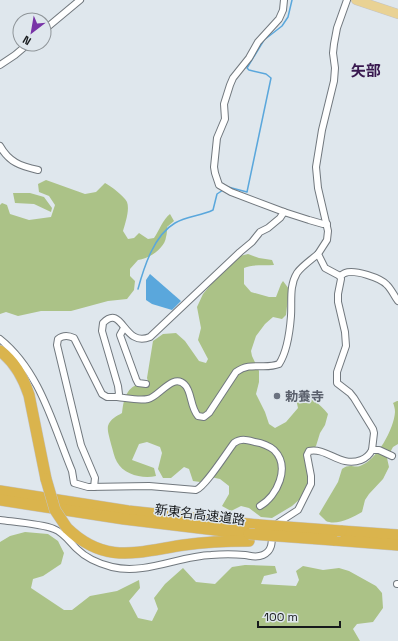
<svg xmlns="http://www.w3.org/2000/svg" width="398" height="641" viewBox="0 0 398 641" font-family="'Space Grotesk','Noto Sans JP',sans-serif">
  <rect width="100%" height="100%" fill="#dfe7ed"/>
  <g fill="#abc287">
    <path d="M46,180L85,194L96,192L105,183C111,186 124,196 127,202C130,210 125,224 123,231L128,239L134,238L139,233L148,239L154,238C159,231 163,219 170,214L174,221L167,227C167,230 167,234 166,237C165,248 149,259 138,260L130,269V276L135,281L134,290L127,299L108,301L71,311H41L18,316L6,312L0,314V205L2,203L7,205L10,214L29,220L51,217L55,205L49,196L39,192L38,184Z"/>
    <polygon points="13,193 30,193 44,197 52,208 51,212 34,204 15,203"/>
    <path d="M248,254L259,258L272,260L274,265C264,266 253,264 244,268V284L251,292L269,297H276L281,284L283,281L289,289L286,315L282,319L273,317L265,324L256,336L251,351L252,356L259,371V382L256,394L265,412L269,424L275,428L286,422L298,408L296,399L298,395C312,397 319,403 328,414L325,425L320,433L316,446L310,453L309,485L300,499L292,506L272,518L261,517L249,508L241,506L231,511L222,506L229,494V486L220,479L206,476L200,482L193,481L189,469L184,467L171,478H163L158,469L162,453L160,447L147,442L139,444L132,460L154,468L156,476C143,479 124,475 117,462C114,457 113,450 111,444C110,439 107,431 108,426C110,419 117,416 122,413C123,403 125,390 136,385C140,384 145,386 149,385L147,378L153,341L163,334L176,333L185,341L199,361L206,363L208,359L198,340L201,328L197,307L203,294L217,277L240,256Z"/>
    <path d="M397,401H398V444L393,447L387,458L389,467L383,479L369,494L365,500L362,512C354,517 336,526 326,521C324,519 321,516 319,514L338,482L342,469C350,463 353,468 360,466C377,460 394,429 395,412C395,409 394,405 393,403Z"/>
    <polygon points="25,532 48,534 58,541 64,553 61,564 43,576 33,579 31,588 64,610 72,610 90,596 117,591 139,580 140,588 129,601 138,618 152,621 158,609 154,598 165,584 183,568 196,582 215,584 232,567 245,565 275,566 277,573 264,576 261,584 296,586 299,580 296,571 303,566 323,570 339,568 349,571 376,586 382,593 383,608 373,622 357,624 353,629 360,641 0,641 0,542 10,536"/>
  </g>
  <polygon fill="#5aa7dc" points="150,274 181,301 172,310 152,304 146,300 146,280"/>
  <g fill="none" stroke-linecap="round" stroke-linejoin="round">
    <g stroke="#5aa7dc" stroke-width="1.5">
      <polyline points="226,188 228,187 247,192 271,78 266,74 249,70 247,68 264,40 282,26 288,17 292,0"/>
      <path d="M138,289C144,267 154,235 175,223C187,216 201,216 213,210L217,194L223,190"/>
    </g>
    <defs>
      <g id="minor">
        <polyline points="284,0 283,10 279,19 258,42 249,58 233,78 230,85 224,104 225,119 217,138 214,167 215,173 219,185 231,192 284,212 309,220 323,224 327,224"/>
        <polyline points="347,0 337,28 334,44 333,53 335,68 334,81 322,130 316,167 318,188 328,231 327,240 318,254 325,268 340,276 341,279 338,294 338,302 345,332 346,346 337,372 337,383 350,393 354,398 373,429 374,433 372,450 379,450 392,456"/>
        <polyline points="44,30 80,0"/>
        <polyline points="0,65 15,55 28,44"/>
        <path d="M0,146C9,162 20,166 38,170"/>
        <path d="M340,276C341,276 344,273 345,273C354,269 381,278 387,285C392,290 394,296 398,301"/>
        <polyline points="124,328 120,335 136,379 138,383 146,384"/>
        <path d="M0,339C40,371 53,425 72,471L74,483L88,487L149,486L196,490C205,487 227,452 234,443C241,438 247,440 255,442C261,443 269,446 274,450C291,467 277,496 260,506"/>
        <path d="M117,397C127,398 138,401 148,399C159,397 173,372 185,385C192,392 190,407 198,416L204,417L209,413L236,372C251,361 264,370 279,364C287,352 290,329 291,316C292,301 289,286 297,273C302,266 311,260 318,254"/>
        <path d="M94,487L95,478L81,445L57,345L58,339C63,335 68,335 74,338L102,394L107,397H117L119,394L118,386L102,331L103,323C123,303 123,348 150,337L240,252L252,242L260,232L268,228L280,218L284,212"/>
        <path d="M0,520C15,522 41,524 54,529C63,532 70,542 77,549C86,558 100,564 112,567C145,575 179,556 211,555C222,554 234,554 245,555C252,556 256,558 263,555C272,551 272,543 272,534"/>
        <path d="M276,526L278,523L298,510L311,484V476L307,455L309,451C327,447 340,468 361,460C366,458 369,456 372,450"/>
        <polyline points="397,584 398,584"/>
      </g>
      <polyline id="primary" points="356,0 398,14"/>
      <g id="motorway">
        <path d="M0,351C15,362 23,377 29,395L46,479"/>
        <polyline points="0,491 128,511 259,525"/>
        <polyline points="0,500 124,519 249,534"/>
        <path d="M67,528C105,565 137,552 184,545C205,542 227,541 249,541"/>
        <polyline points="341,531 398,535"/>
        <polyline points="333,540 398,545"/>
      </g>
    </defs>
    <use href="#minor" stroke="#71787e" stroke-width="8"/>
    <use href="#primary" stroke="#c3c3c4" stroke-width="10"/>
    <use href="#motorway" stroke="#c3c3c4" stroke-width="12"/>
    <use href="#minor" stroke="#fff" stroke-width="6"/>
    <use href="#primary" stroke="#e9d294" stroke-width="9"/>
    <use href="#motorway" stroke="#dab44d" stroke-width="11"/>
    <defs>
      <g id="motorway-bridge">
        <polyline points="46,479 55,510 67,528"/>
        <polyline points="259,525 341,531"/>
        <polyline points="249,534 333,540"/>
      </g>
    </defs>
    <use href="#motorway-bridge" stroke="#c3c3c4" stroke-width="12" stroke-linecap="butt"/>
    <use href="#motorway-bridge" stroke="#dab44d" stroke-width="11"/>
  </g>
  <circle fill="#6b7280" stroke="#dfe7ed" stroke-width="1.5" cx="277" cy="396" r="4"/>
  <g text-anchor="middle" stroke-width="3" stroke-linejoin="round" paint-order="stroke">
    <g font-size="13" font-weight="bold" fill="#5b616d" stroke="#dfe7ed" text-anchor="start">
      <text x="285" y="401">勅養寺</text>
    </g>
    <g font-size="13" fill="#171a1c" stroke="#dfe7ed">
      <text transform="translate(200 514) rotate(7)" y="5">新東名高速道路</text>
    </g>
    <g font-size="15" font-weight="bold" fill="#38184f" stroke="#dfe7ed">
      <text x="366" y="76">矢部</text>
    </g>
  </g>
  <g transform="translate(32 32) rotate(211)"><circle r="19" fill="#dfe7ed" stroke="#8f9599"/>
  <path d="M0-3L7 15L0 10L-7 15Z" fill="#7934a7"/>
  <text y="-6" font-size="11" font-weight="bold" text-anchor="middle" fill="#171a1c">N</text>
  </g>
  <path d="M258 621v6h82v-6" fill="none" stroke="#171a1c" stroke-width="2"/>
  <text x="264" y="621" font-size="12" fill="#171a1c" stroke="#dfe7ed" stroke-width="3" paint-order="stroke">100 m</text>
</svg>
